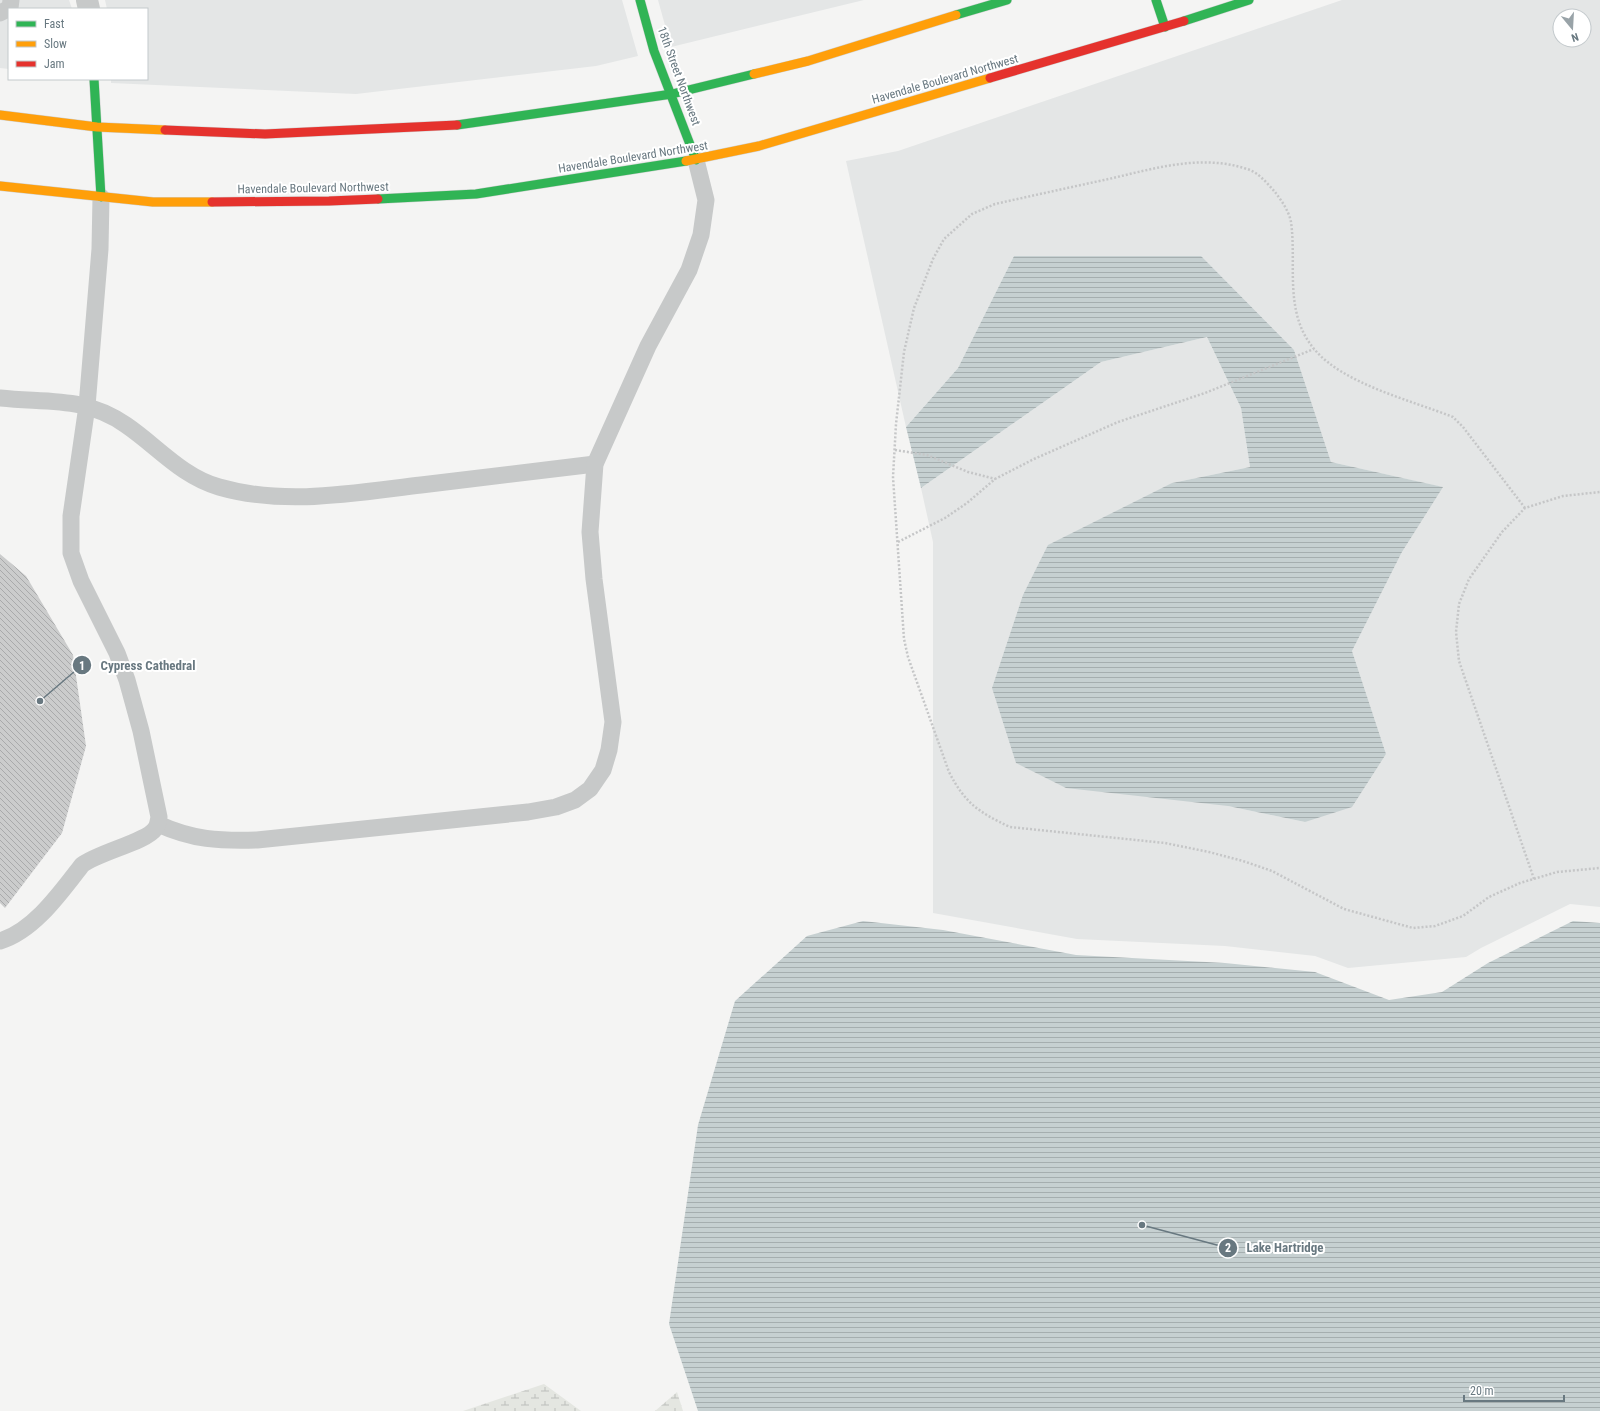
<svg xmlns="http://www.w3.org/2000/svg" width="1600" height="1411" viewBox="0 0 1600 1411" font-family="'Roboto Condensed',sans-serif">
  <defs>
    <pattern id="wetland-marsh" width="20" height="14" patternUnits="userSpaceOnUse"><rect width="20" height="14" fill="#e4e6e1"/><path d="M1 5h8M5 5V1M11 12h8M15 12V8" fill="none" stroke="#bdbfbc"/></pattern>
    <pattern id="water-rules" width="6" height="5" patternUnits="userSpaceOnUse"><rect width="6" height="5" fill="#c6d0d1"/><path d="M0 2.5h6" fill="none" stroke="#a5aeaf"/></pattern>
    <pattern id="building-back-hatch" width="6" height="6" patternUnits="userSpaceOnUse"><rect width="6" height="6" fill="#cbcccc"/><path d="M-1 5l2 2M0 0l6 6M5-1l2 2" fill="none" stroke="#a9aaab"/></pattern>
  </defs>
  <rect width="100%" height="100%" fill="#f4f4f3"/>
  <g fill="#e4e6e6" fill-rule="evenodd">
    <polygon points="0,0 69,0 72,9 9,9 9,69 0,68"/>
    <polygon points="105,0 622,0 638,56 596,66 356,94 111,83 111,79 147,79 147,9 107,9"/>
    <polygon points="658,0 864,0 671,47"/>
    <path d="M1342,0H1600V907L1570,904L1481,948L1466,957L1348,968L1315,956L1225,946L1077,939L933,913V542L921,488L1101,362L1207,337L1241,408L1250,467L1172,483L1228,806L1305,822L1386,754L1352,651L1402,552L1442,487L1331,462L1294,350L1014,256L958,368L906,427L846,161L898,151ZM1560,16H1584V40H1560Z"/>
  </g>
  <g fill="url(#wetland-marsh)">
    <polygon points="544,1384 581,1411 463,1411"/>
    <polygon points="677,1392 683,1411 655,1411"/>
  </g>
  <g fill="url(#water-rules)">
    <polygon points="1014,256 1201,256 1294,350 1331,462 1443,487 1402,552 1352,651 1386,754 1352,807 1305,822 1228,806 1066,788 1016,763 992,688 1023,595 1048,545 1172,483 1250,467 1241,408 1207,337 1101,362 921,488 906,427 958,368"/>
    <polygon points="863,921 943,930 1076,955 1225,963 1315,972 1389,1000 1442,992 1488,963 1573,921 1600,923 1600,1411 698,1411 669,1324 698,1125 735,1001 807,936"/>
  </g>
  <polygon fill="url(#building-back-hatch)" points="0,554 26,576 73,655 86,746 62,833 5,908 0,903"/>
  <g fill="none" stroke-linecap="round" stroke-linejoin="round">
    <defs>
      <g id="fast">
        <polyline points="640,0 654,51 696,160"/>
        <polyline points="1156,0 1165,27"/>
        <polyline points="956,15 1007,0"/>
        <polyline points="1184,21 1249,0"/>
        <polyline points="94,79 101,197"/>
        <polyline points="457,125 672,94 754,74"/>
        <polyline points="378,199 476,194 686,161"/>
      </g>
      <g id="slow">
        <polyline points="754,74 808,61 956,15"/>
        <polyline points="0,115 97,127 165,130"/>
        <polyline points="686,161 759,146 990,78"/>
        <polyline points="0,186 153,202 212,202"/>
      </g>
      <g id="jam">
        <polyline points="990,78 1184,21"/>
        <polyline points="165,130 265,134 457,125"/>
        <polyline points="212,202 329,201 378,199"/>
      </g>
    </defs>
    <use href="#fast" stroke="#d0d1d1" stroke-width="10"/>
    <use href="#slow" stroke="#d0d1d1" stroke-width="10"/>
    <use href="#jam" stroke="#d0d1d1" stroke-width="10"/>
    <g stroke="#c5c6c7" stroke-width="2.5" stroke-dasharray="2 2" stroke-linecap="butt">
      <polyline points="895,450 927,455 968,472 995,479"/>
      <path d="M1525,508L1463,427L1453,417C1410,400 1344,384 1315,350C1283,313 1297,265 1291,222C1289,211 1281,200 1275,192C1267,183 1258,172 1247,169C1199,153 1150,170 1104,180C1067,188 1031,196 995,204L972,214L944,239L933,259L914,308L904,352L896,424L893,477L904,639L908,657L949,772C965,803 978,812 1010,827L1165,843L1209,852L1243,861L1272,871L1344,909L1413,928L1435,926L1463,916L1489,897L1520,883L1557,872L1600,868"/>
      <polyline points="898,542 945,518 967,503 995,479 1034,459 1118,422 1205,393 1314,349"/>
      <polyline points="1534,879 1459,661 1456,632 1459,604 1469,579 1502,532 1525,508 1563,496 1600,492"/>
    </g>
    <g stroke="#c7c9c9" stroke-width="17">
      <polyline points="0,13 10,8 11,0"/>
      <path d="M0,398C46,403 85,396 126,425C157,446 181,476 219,487C285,506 354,493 421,485C479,478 537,471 595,464"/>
      <path d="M158,824C193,840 219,841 257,840L528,812L556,807L575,800L590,789L603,770L609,750L613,722L594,579L590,532L595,464L648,346L689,270L701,235L706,200L696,160"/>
      <path d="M0,941C34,931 61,892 82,865C99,852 146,842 155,829C158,826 158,821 159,817L141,731L127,680L117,653L81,581L71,553V516L87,406L100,249L101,197"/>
    </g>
    <polyline stroke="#c7c9c9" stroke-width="22" points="87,0 89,9"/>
    <use href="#fast" stroke="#30b455" stroke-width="9"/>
    <use href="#slow" stroke="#ff9f0a" stroke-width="9"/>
    <use href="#jam" stroke="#e5322d" stroke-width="9"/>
  </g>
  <g text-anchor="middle" stroke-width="4" stroke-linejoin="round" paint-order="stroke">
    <g font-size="12" fill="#687880" stroke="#fff">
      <text transform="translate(679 76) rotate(70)" y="4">18th Street Northwest</text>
      <text transform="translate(945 79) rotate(-16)" y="4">Havendale Boulevard Northwest</text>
      <text transform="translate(633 157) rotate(-9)" y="4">Havendale Boulevard Northwest</text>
      <text transform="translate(313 188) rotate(-1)" y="4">Havendale Boulevard Northwest</text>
    </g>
  </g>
  <path fill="none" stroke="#687880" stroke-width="1.5" d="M40 701L82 665M1142 1225L1228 1248"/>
  <g fill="#687880" stroke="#fff" stroke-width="1.5">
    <circle cx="40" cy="701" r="4"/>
    <circle cx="1142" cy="1225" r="4"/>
    <circle cx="82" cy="665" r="10"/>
    <circle cx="1228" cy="1248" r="10"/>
  </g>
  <g font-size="12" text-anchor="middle" font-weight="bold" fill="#fff">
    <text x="82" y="670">1</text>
    <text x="1228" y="1252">2</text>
  </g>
  <g font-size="13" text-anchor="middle" font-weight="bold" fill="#687880" stroke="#fff" stroke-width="4" stroke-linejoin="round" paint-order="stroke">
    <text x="148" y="670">Cypress Cathedral</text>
    <text x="1285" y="1252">Lake Hartridge</text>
  </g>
  <rect x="8" y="8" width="140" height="72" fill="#ffffff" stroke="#c3c9cc"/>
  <rect x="16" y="21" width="20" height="6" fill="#30b455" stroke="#c3c9cc"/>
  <text x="44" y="28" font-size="12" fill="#687880">Fast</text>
  <rect x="16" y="41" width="20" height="6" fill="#ff9f0a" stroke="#c3c9cc"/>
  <text x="44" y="48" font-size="12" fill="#687880">Slow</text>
  <rect x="16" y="61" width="20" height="6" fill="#e5322d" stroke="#c3c9cc"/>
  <text x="44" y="68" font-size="12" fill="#687880">Jam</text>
  <g transform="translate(1572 28) rotate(162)"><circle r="19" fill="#ffffff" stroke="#c3c9cc"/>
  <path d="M0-3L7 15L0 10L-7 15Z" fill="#99a3a8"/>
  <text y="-6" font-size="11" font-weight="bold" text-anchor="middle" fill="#687880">N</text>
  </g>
  <path d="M1464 1395v6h100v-6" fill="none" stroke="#687880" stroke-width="2"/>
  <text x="1470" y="1395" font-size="12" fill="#687880" stroke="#ffffff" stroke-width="3" paint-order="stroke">20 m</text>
</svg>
